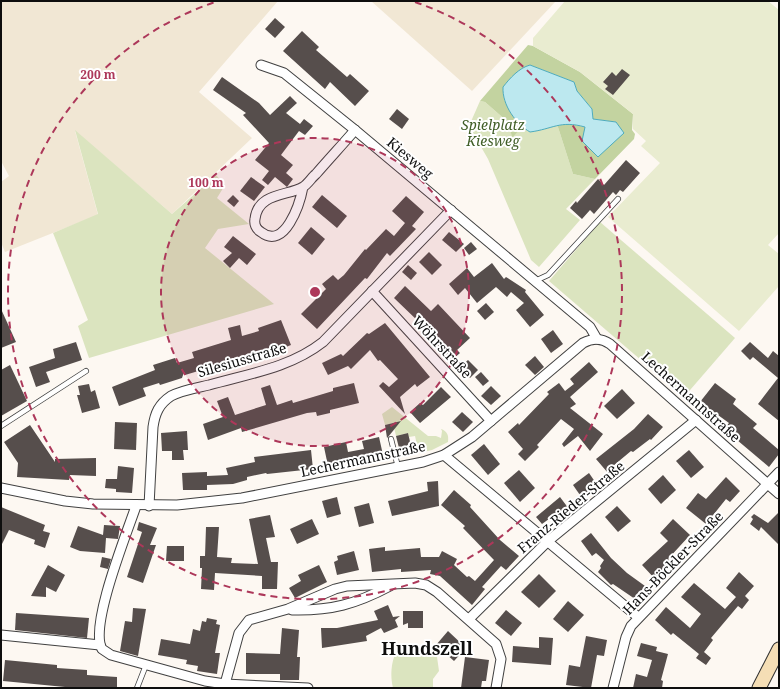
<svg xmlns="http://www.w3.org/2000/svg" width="780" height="689" viewBox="0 0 780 689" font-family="'Noto Serif',serif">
  <rect width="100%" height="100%" fill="#fdf8f2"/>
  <g fill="#f1e7d4">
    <polygon points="1,1 278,1 199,92 252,138 172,214 75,131 98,215 5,252 1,242 1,182 9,176 1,161"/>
    <polygon points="371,1 556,1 472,91"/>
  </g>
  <g fill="#dbe4bf">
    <polygon points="480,101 485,102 509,123 512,137 522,127 531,132 557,124 573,174 595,179 566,209 580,220 539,267 531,260 488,159 469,126"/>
    <polygon points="75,130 172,214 216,175 225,185 217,198 249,224 218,229 205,248 274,304 89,358 78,326 88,320 53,233 98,214"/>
    <polygon points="600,222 735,338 684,397 549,281"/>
    <path d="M392,407L428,436H436L441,438L442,431L441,429C447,431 449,435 448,442L432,450L402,457L401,452L412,450L411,447L417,445L415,436L409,437L408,433L396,436L393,423L385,425L382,414Z"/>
    <path d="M411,649L424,651L437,657L439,671L433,679V688H393C390,676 391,663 396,652Z"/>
  </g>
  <path fill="#c3d3a0" d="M528,45L533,46L580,72L633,114L632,130L635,134L634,139L595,179L573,174L557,124H572L585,127L616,122L593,119L592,109L577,91L574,82L530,65L503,87C502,103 513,116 522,127L512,138L509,123L485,102L480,101Z"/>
  <polygon fill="#e9ecd0" points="565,1 768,1 779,10 779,233 768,245 779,254 779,286 739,331 608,217 660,163 641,146 646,141 633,129 633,114 580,72 533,46 533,38"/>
  <path fill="#bce8ef" stroke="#4dabbc" d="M530,65L574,82L577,91L592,109L593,119L616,122L624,133L598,157L582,141L585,127C560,120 553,129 530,132C516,124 502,105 503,87C510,78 519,68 530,65Z"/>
  <g fill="#564e4c">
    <polygon points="275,18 285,27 275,38 265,29"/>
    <polygon points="302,31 319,47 316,50 347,77 350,74 369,91 355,106 330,82 325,89 283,51"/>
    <polygon points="622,69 630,75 613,95 605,89 608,86 603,82 612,72 616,76"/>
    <polygon points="222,77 259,103 270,115 290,96 297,103 286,113 300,124 304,119 313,126 305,135 299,131 281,155 293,165 286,173 293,179 287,187 275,177 268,185 262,180 269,171 255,160 269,143 243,115 246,113 213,90"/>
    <polygon points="397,109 409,119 402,129 389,119"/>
    <polygon points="626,160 640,173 623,192 620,190 616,195 613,192 594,214 590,210 582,219 570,208 576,201 577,203 598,179 604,185"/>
    <polygon points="251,177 265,187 254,201 240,191"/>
    <polygon points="233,195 239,201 234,207 227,201"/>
    <polygon points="322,195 347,216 337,228 312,207"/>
    <polygon points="406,196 424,212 412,226 416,229 390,256 387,253 367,279 365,278 317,329 301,314 326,289 322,284 333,275 338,280 344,275 365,249 366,250 386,229 394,236 405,223 392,211"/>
    <polygon points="311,227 325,239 312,255 298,243"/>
    <polygon points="449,232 464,244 456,252 442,240"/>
    <polygon points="233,236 256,254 247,265 239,258 230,268 223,261 232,253 224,247"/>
    <polygon points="471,242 477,249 469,255 464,248"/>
    <polygon points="429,252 442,265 432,275 419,262"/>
    <polygon points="492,263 504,279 506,277 526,290 525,292 544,315 530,327 516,310 524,303 511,292 507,297 496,287 477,303 465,288 458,295 449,284 467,268 474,277"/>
    <polygon points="408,265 417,273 411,280 402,272"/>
    <polygon points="405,286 431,311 438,304 470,338 457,350 460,353 452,360 417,324 419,322 394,298"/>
    <polygon points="486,303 494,312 485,320 477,311"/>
    <polygon points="1,309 16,342 1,348"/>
    <polygon points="281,320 291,345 268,354 267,352 255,356 255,354 185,375 184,372 182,378 160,385 159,383 143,388 146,396 119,406 112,387 155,370 153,365 175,358 177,363 194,358 192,352 231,340 228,328 240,325 242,336 259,331 258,328"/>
    <polygon points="385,323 430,377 417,387 415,384 400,397 405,414 379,386 383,382 389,387 398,379 380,360 378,361 370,350 351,369 348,366 328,375 322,363 341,354 343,356 367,333 369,334"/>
    <polygon points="553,330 563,344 551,353 541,339"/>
    <polygon points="76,342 82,360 46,372 50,382 36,387 29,367 55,358 53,349"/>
    <polygon points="750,342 768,358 773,351 779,356 779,421 758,404 778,378 753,357 750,360 741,351"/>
    <polygon points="535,356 544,367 535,375 525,365"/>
    <polygon points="468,360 478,370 470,378 459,368"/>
    <polygon points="589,362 598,372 570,397 576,404 570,408 603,434 590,451 578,436 564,447 562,444 574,429 561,419 537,445 539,447 525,461 518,454 523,449 508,432 518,423 519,425 549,394 547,392 559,383 565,391 574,384 570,379"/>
    <polygon points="10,365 27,401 1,416 1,370"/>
    <polygon points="481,372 489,381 483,386 475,377"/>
    <polygon points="354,383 359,403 330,410 330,413 317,416 316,412 307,413 242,432 241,428 208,440 203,424 223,417 217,401 228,397 235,415 266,405 261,388 270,385 277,405 292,400 293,403 333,391 333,388"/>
    <polygon points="715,383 736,399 733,404 757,424 753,428 779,450 779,454 769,467 724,429 729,423 700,402"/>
    <polygon points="89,384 91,392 95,390 100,408 82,413 77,395 80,395 78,386"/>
    <polygon points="491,386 501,396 491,405 481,396"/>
    <polygon points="441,387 451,397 420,423 410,412 420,403 423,405"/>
    <polygon points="622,389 635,403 617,419 604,406"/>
    <polygon points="462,412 473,422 463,432 452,422"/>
    <polygon points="648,414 663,427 651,440 650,439 633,452 631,451 613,466 614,468 608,473 596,459 634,429"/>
    <polygon points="401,421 388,437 387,438 385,425"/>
    <polygon points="115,422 137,423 136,450 114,449"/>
    <polygon points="30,425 55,462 55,459 96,458 96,476 70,475 69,480 17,477 18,463 4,442"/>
    <polygon points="187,431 188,450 183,450 184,460 172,460 172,451 162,451 161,433"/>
    <polygon points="408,433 412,450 400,452 396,436"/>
    <polygon points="379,437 383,455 366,459 366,457 328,466 324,447 346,442 348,452 364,449 362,441"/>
    <polygon points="484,444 500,464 488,475 471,455"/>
    <polygon points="311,450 313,469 267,474 266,473 247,477 247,480 233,484 207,485 207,490 183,490 182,473 207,472 207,476 228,475 226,468 255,462 254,457"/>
    <polygon points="689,450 704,467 691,478 676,461"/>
    <polygon points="118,466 134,468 132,493 116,492 116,489 105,488 106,479 117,479"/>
    <polygon points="519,470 535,488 520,502 504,483"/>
    <polygon points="589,473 598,486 582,498 573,485"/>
    <polygon points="663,475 676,490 661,504 648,489"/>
    <polygon points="726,477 740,491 730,502 726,499 706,524 686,508 698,493 706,499"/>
    <polygon points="438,481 439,506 392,516 388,501 428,491 427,482"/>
    <polygon points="454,490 471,505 470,507 500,540 519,556 506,570 501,566 482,587 485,589 472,605 440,576 430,574 431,570 401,572 401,569 372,572 369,549 385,547 385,551 420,548 421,557 439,557 442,551 457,559 454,565 467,577 469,576 475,581 494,560 463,528 465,526 441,505"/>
    <polygon points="337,497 341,514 327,518 322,501"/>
    <polygon points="560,497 572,513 558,523 553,516 542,524 536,517"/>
    <polygon points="369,503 374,523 359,527 354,507"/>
    <polygon points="617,506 631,521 618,532 605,517"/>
    <polygon points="1,507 45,525 43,531 50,533 45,548 34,544 35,540 9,530 1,546"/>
    <polygon points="779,512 779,545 761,527 759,531 750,524 753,519 751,517 754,514 768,523"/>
    <polygon points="270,515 275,537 266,538 271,562 278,562 277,589 262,589 262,576 215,573 214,590 201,589 202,568 200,568 200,556 205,556 206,527 219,527 217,557 232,558 231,563 258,564 249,519"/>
    <polygon points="312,519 319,534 297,544 290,529"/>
    <polygon points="673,519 690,535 668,559 673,564 656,580 642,565 668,541 660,533"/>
    <polygon points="139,522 157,528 150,545 156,545 143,583 127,577 142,532 137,530"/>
    <polygon points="104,525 120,526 118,539 106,538 105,553 80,551 70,547 78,526 103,535"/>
    <polygon points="591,533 611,558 627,573 645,586 635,599 613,584 611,585 598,572 601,568 600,566 604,560 596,553 592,556 581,541"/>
    <polygon points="167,546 184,546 184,561 166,561"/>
    <polygon points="354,551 359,570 337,575 334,562 338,560 337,556"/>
    <polygon points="102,557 111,559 108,569 100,567"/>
    <polygon points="48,565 65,575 56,592 46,587 46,597 31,596"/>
    <polygon points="319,565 327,582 295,598 289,588 301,581 298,575"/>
    <polygon points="739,572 754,586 745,596 749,600 742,609 738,606 711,638 713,640 704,652 711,658 706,665 696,658 699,654 673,633 671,635 655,620 666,607 690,628 701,614 681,597 694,583 725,609 736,597 726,588"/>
    <polygon points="539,574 556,591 539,608 521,592"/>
    <polygon points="568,601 584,615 568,632 553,619"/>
    <polygon points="388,605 393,617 400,616 395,620 398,627 384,633 381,628 366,636 367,641 322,648 321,628 337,628 378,620 374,611"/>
    <polygon points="133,608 146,609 138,656 120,651 125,621 132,622"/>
    <polygon points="506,610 522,623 511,636 495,623"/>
    <polygon points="403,611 423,611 423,628 408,628 408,623 403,625"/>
    <polygon points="16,613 89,618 87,638 15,630"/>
    <polygon points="207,618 217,620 216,624 220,625 215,653 220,653 217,674 197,671 198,666 186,664 187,660 158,655 161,639 190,644 193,629 200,631 202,621 206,622"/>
    <polygon points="282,628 299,630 297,657 300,657 299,680 280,680 280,674 246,674 246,653 280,654"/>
    <polygon points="448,631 466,648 454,661 436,645"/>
    <polygon points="586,636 607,640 604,656 597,655 591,688 566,685 569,665 580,667"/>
    <polygon points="539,637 553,638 551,665 512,662 513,646 539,648"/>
    <polygon points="641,643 657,647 656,651 668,654 661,680 663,681 662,688 633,688 636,674 647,677 652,660 637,656"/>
    <polygon points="465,657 489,660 486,681 482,681 481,688 461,688"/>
    <polygon points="5,660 57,665 57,668 87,670 87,675 117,677 117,688 64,688 65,687 3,681"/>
  </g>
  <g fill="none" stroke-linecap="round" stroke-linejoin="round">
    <defs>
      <g id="lane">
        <polyline points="535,281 548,275 618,199"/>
        <polyline points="1,426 86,371"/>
        <polyline points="391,439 398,467"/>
        <polyline points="137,688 146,665"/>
      </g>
      <g id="street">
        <polyline points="261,65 284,73 355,130 590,327 597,339"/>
        <path d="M303,187C300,203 285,251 261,232C256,229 254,224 255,219C258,192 289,196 303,187C308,184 312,177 316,174C329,159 342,145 355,130"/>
        <polyline points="372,291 491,421"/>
        <polyline points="444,455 638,617"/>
        <path d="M1,488L65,501L93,504L177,505L242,498L423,462L444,455L472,437L583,343C593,338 601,338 610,344L779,494"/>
        <path d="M136,506C127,533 89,626 102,649L111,655L205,681L225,684L308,688"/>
        <path d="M149,506L153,427C155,413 159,404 171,396C182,390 196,388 209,385C248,374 290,368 323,342L451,210"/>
        <path d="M292,610C331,611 356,604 390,586"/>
        <polyline points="469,619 548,541 696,420"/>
        <polyline points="1,635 100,645"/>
        <polyline points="225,684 239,633 249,620 288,609 335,589 347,586 415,583 426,585 437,592 496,644 501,659 496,688"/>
        <polyline points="613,688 626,637 631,626 779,472"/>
      </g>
      <polyline id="secondary" points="759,688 779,649"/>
    </defs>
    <use href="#lane" stroke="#414141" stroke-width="6"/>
    <use href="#street" stroke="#414141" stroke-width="11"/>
    <use href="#secondary" stroke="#303030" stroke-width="15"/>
    <use href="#lane" stroke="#fff" stroke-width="4.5"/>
    <use href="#street" stroke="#fff" stroke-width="9"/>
    <use href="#secondary" stroke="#f5deb5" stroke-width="13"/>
  </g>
  <circle cx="315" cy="292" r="154" fill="#ad385a" fill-opacity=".12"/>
  <g fill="none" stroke="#ad385a" stroke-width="2" stroke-dasharray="7 5">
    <circle cx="315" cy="292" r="154"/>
    <path d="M415 2A307 307 0 1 1 215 2"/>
  </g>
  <g text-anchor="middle" stroke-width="4" stroke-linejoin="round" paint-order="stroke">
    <g font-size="14" font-style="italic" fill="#405e27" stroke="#fff">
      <text x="493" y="130">Spielplatz<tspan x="493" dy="16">Kiesweg</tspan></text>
    </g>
    <g font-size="14" fill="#0e0e0e" stroke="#fff">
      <text transform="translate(410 158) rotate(40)" y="5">Kiesweg</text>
      <text transform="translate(442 347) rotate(47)" y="5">Wöhrstraße</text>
      <text transform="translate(242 360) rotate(-16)" y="5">Silesiusstraße</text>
      <text transform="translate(691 397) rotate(42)" y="5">Lechermannstraße</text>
      <text transform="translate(363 459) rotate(-12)" y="5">Lechermannstraße</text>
      <text transform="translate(571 507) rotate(-40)" y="5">Franz-Rieder-Straße</text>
      <text transform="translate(673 563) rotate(-46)" y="5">Hans-Böckler-Straße</text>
    </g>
    <g font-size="18" font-weight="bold" fill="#0e0e0e" stroke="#fff">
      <text x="427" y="655">Hundszell</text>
    </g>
  </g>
  <circle cx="315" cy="292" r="6" fill="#ad385a" stroke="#fff" stroke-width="2"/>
  <g font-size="12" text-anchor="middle" font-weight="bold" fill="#ad385a" stroke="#fff" stroke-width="4" stroke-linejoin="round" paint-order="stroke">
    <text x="98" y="79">200 m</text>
    <text x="206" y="187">100 m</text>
  </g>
  <rect width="780" height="689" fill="none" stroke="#0e0e0e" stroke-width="4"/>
</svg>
